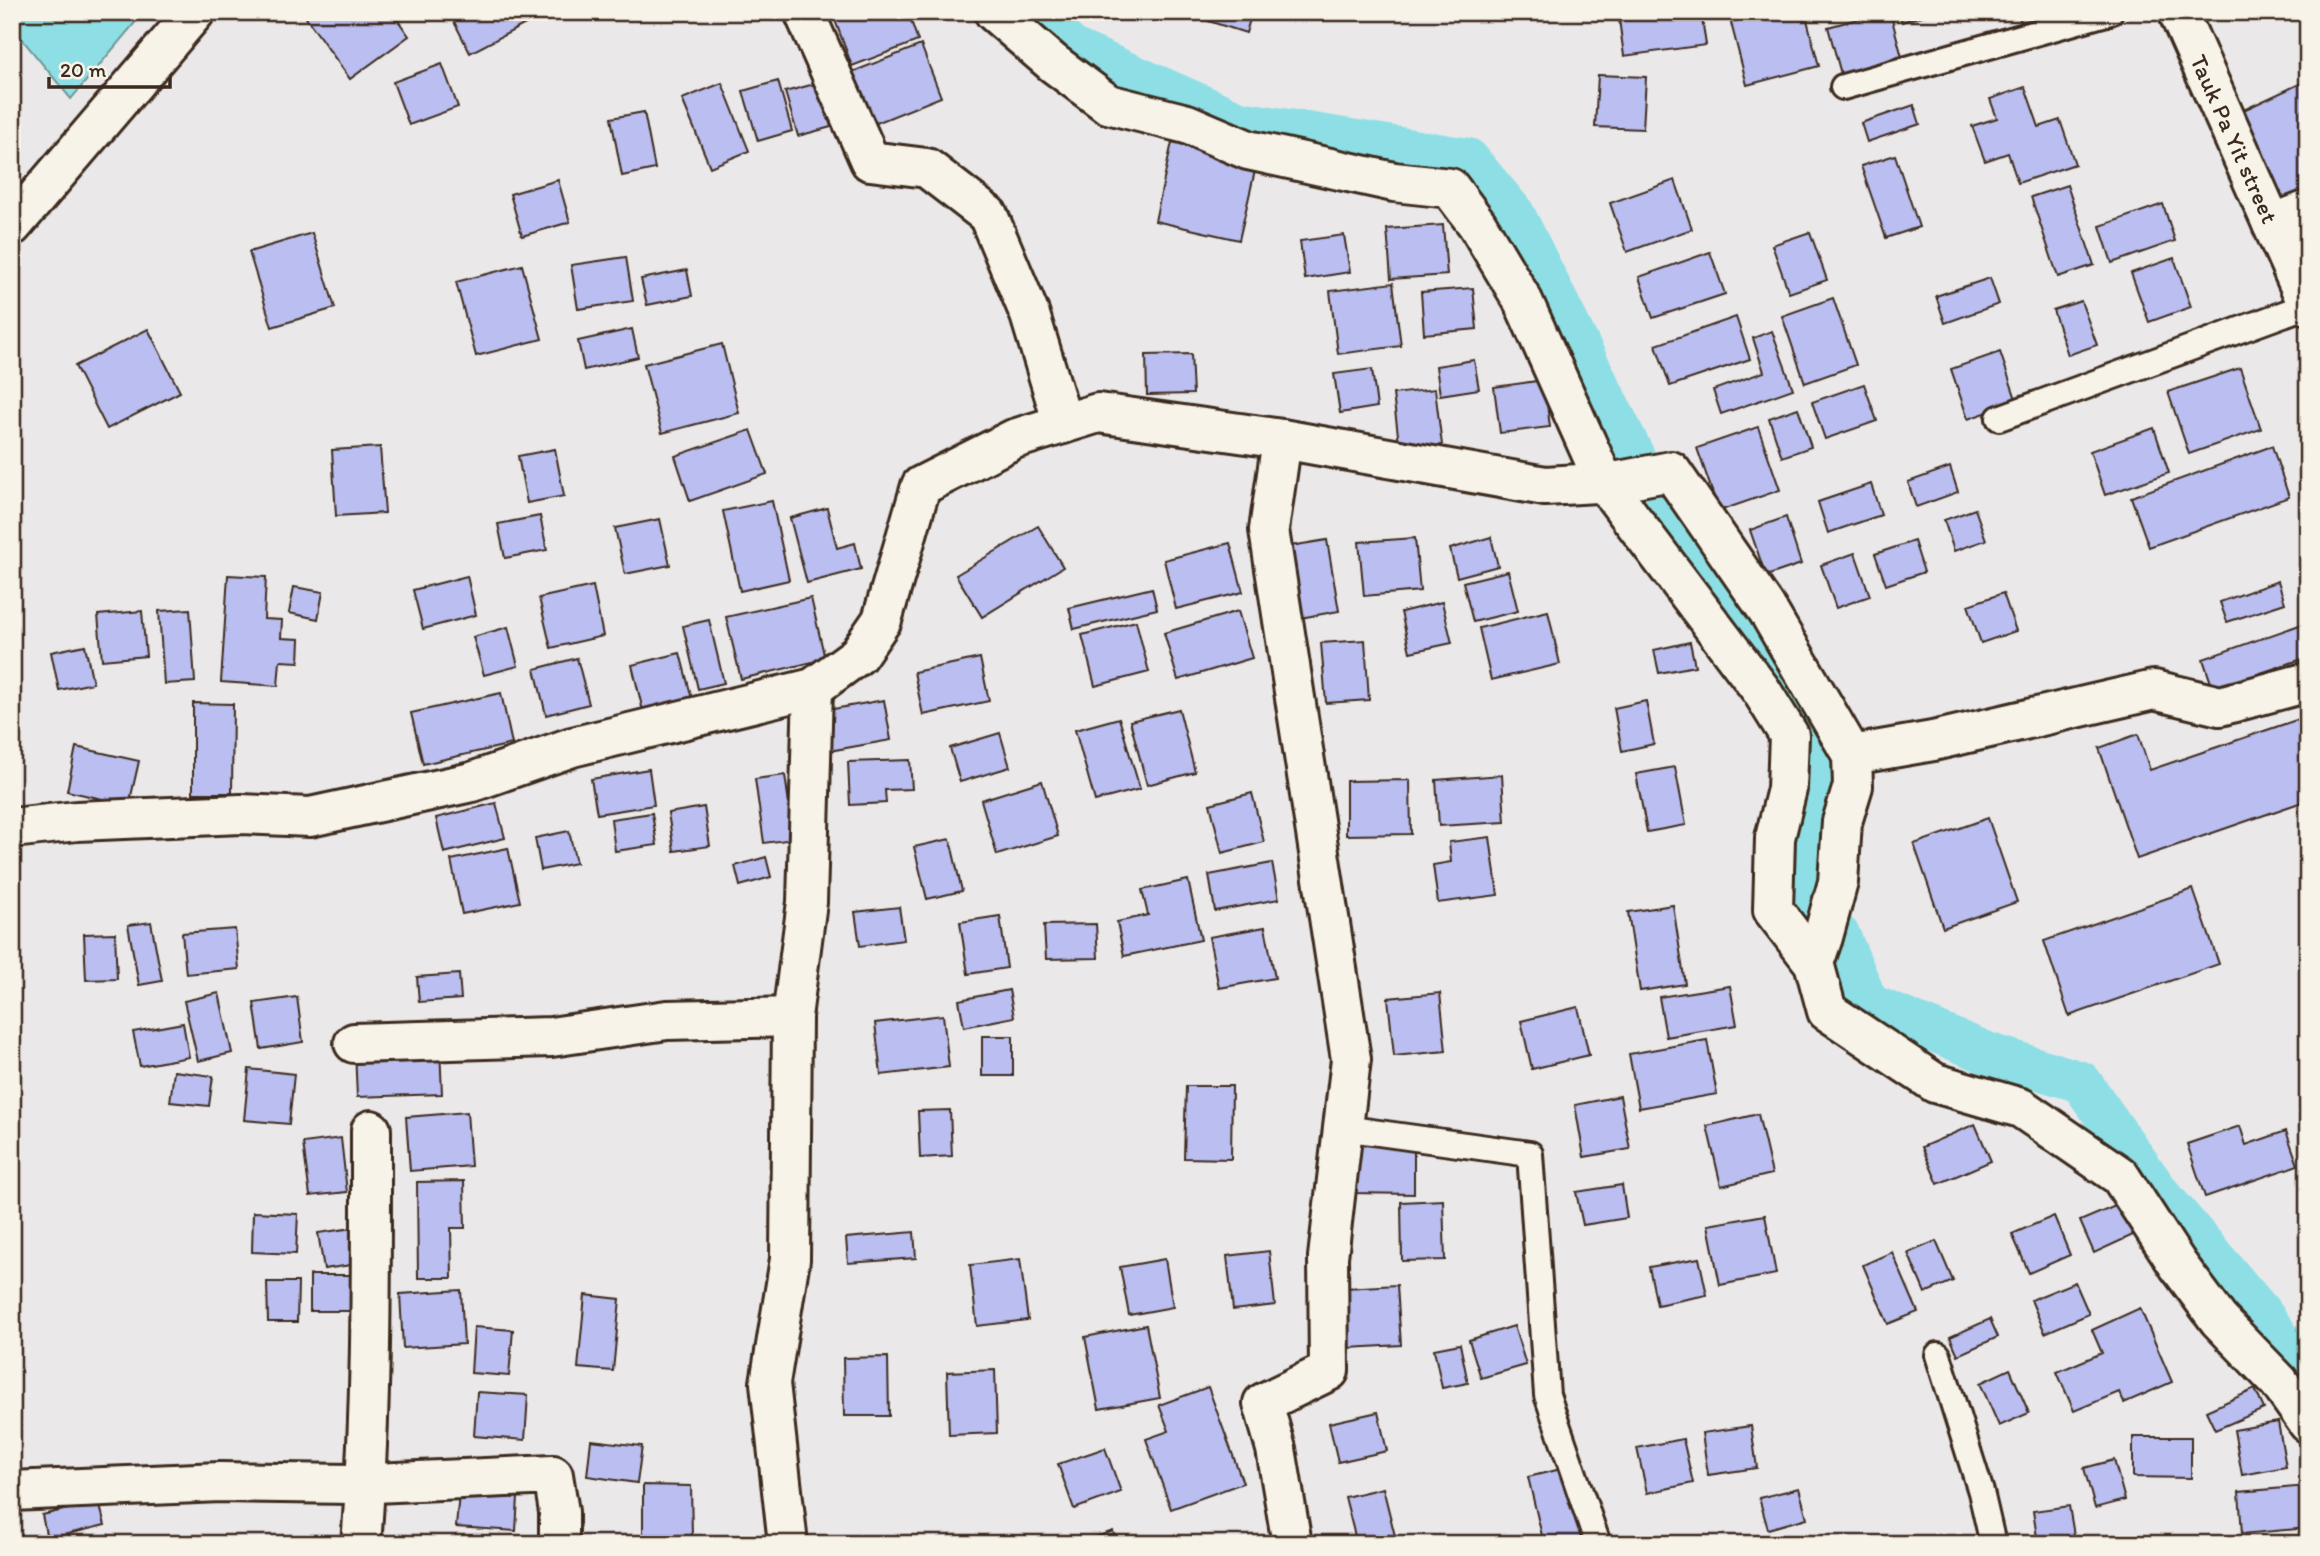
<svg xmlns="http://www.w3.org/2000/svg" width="2320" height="1556" viewBox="0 0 2320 1556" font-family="Itim,sans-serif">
  <rect width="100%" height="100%" fill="#ebe8ea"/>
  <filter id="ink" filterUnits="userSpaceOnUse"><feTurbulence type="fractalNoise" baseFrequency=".0143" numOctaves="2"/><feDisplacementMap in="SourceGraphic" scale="14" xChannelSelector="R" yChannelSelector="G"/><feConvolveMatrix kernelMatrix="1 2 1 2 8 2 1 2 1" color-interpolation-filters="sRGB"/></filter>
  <g filter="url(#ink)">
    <polygon fill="#8edfe5" stroke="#6d9795" stroke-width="2" points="12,12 144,12 71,99 12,27"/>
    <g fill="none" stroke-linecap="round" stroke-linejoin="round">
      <polyline stroke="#8edfe5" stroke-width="42" points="1031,12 1073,49 1239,122 1468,159 1514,214 1661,511 1791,686 1821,775 1807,911 1839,935 1868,1004 1987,1053 2081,1082 2159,1193 2261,1313 2308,1378"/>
    </g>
    <g fill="#babef0" stroke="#3b2a1e" stroke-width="2">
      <polygon points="302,12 392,12 409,36 350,79"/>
      <polygon points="449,12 529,12 533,20 470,53"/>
      <polygon points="857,12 908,12 918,41 852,66 835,20"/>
      <polygon points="1180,12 1252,12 1246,33"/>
      <polygon points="1618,12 1701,12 1706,45 1624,56"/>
      <polygon points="1758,12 1805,12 1819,66 1747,85 1730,19"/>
      <polygon points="1883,12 1890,12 1902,57 1841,74 1828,27"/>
      <polygon points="1899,12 1935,12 1902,22"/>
      <polygon points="2018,12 2087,12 2023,30"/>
      <polygon points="921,45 941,97 874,124 852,72"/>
      <polygon points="442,64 458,107 409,125 393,82"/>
      <polygon points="1598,75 1646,77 1643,129 1595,127"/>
      <polygon points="2308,80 2308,195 2281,207 2237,113"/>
      <polygon points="778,81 792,131 758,141 743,91"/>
      <polygon points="722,83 749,151 710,167 682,99"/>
      <polygon points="818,83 831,127 798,136 785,92"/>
      <polygon points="2025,87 2039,127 2060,120 2075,164 2018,183 2008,153 1985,161 1972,126 1997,118 1990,99"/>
      <polygon points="1914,105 1920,124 1867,142 1861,123"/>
      <polygon points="644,112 655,169 622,176 611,118"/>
      <polygon points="1172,142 1257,162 1239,240 1155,221"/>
      <polygon points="1895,155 1919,227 1886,238 1861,166"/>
      <polygon points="558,180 570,222 522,236 510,194"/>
      <polygon points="1675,180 1692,229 1627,252 1610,203"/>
      <polygon points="2067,185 2094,265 2058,277 2031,197"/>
      <polygon points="2163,204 2175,241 2112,263 2100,226"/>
      <polygon points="1443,225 1447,275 1391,279 1387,229"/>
      <polygon points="1810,232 1827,280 1789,293 1772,245"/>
      <polygon points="312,233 335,308 272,327 249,252"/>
      <polygon points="1344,235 1350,272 1305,279 1300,241"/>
      <polygon points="1710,252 1725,294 1653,318 1639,277"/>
      <polygon points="626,257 633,301 578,309 571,265"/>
      <polygon points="2174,258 2191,307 2149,322 2131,273"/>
      <polygon points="522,265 542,339 476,356 456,282"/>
      <polygon points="687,270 692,296 647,305 641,279"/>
      <polygon points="1990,278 1999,304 1945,323 1936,296"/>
      <polygon points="1393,283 1401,346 1338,354 1330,291"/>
      <polygon points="1473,288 1477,329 1424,334 1421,292"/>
      <polygon points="1833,298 1856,365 1805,383 1782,316"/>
      <polygon points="2081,301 2097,345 2068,355 2053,310"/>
      <polygon points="1736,317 1750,359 1670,386 1656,345"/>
      <polygon points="148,329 180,392 107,429 75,366"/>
      <polygon points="632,329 638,357 584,370 578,341"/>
      <polygon points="1772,331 1793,389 1721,414 1713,390 1764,372 1753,338"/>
      <polygon points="722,344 739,413 662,433 644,364"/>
      <polygon points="2000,352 2017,402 1968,419 1951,369"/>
      <polygon points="1191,354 1193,394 1147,395 1146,355"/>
      <polygon points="1474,360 1479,389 1440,395 1436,366"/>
      <polygon points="2240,368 2261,429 2189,454 2168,392"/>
      <polygon points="1372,369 1377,407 1340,413 1334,374"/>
      <polygon points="1544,380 1550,427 1500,433 1494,387"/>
      <polygon points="1864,384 1877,421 1825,439 1812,402"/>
      <polygon points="1435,389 1442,445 1400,451 1393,394"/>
      <polygon points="1798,408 1811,447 1782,457 1769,418"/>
      <polygon points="1758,427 1780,490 1719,511 1697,448"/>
      <polygon points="2154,428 2169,473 2105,495 2090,451"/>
      <polygon points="751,430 767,474 690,501 675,456"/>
      <polygon points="2272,446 2289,497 2149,547 2131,497"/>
      <polygon points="380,447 385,513 336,516 332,450"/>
      <polygon points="555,449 564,496 527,503 518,456"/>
      <polygon points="1950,467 1958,492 1916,507 1908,482"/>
      <polygon points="1871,484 1881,515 1828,533 1818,502"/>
      <polygon points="772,501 789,580 740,591 723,511"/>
      <polygon points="827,508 837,548 855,543 861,569 807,583 790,518"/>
      <polygon points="1975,509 1986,540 1954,551 1944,520"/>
      <polygon points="540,516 547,550 505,558 498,524"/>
      <polygon points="1786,517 1801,564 1766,576 1750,530"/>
      <polygon points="660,519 670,565 625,574 615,528"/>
      <polygon points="1038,526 1063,567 982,617 956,575"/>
      <polygon points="1491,537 1498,566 1457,577 1450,549"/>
      <polygon points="1415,538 1420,591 1364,596 1359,542"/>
      <polygon points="1327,540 1339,611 1289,620 1278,548"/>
      <polygon points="1914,541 1924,572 1886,585 1875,554"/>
      <polygon points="1230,543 1243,592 1176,609 1164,560"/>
      <polygon points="1855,553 1870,596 1836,608 1821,565"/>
      <polygon points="1508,571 1518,611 1473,622 1463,582"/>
      <polygon points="228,575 266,577 264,619 282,620 281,638 300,639 299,662 280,661 278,686 221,682"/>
      <polygon points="467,576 476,615 423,629 413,590"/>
      <polygon points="2278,581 2285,603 2227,622 2220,602"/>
      <polygon points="593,586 603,636 551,648 539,598"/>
      <polygon points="294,587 323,592 318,619 289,613"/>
      <polygon points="1152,588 1157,609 1074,629 1069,608"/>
      <polygon points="2003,593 2016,631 1981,643 1968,605"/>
      <polygon points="811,598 825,659 741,679 726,617"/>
      <polygon points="1442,602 1452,643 1410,652 1401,612"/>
      <polygon points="190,609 195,682 164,684 159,611"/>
      <polygon points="142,611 146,656 102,660 98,615"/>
      <polygon points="1238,611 1252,658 1178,680 1164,633"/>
      <polygon points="1548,611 1560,664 1491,680 1479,628"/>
      <polygon points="709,620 724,683 698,689 683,626"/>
      <polygon points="1136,621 1149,672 1095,686 1082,635"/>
      <polygon points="2308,622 2308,657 2213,689 2203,659"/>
      <polygon points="508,627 518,666 484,675 473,637"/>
      <polygon points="1365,640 1369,700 1326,703 1321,643"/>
      <polygon points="1690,642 1695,666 1659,673 1654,650"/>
      <polygon points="85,645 93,683 59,690 51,652"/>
      <polygon points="680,653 692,699 643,711 632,665"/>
      <polygon points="577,658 589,704 546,715 535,669"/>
      <polygon points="980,658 989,701 923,715 914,672"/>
      <polygon points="501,693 512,744 423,764 411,713"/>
      <polygon points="884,700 891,740 829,751 822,711"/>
      <polygon points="1646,701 1654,744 1622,751 1614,708"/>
      <polygon points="193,703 233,704 232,793 193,793"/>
      <polygon points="1179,709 1195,772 1147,785 1130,721"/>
      <polygon points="2308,716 2308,800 2137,859 2099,748 2138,734 2150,770"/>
      <polygon points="1119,718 1140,789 1095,801 1075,730"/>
      <polygon points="1000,733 1010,767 960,782 950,748"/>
      <polygon points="76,747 139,761 129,805 67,791"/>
      <polygon points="910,760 912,789 885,790 886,803 850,805 848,762"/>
      <polygon points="1675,767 1686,825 1647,832 1636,774"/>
      <polygon points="649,769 654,805 597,814 591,779"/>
      <polygon points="785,775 794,839 764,843 755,779"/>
      <polygon points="1502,775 1505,822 1439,826 1436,780"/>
      <polygon points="1410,780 1411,834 1346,835 1346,781"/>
      <polygon points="1042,781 1058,836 997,855 981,800"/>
      <polygon points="1252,793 1264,842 1222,853 1210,804"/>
      <polygon points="496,803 505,838 444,853 436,818"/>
      <polygon points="704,807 710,846 674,851 668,813"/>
      <polygon points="652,813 657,845 615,851 611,819"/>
      <polygon points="1988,818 2017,902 1943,928 1914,844"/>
      <polygon points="569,831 576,863 541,870 535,838"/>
      <polygon points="1490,837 1498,895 1438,903 1433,865 1451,862 1449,842"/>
      <polygon points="950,839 962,891 927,899 914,847"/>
      <polygon points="508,848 520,902 462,914 451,860"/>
      <polygon points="766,857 771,877 740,886 735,866"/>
      <polygon points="1272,863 1279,899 1215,911 1209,875"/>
      <polygon points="1188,880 1201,940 1124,956 1117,922 1148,915 1142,890"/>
      <polygon points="2193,889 2219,964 2069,1016 2044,941"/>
      <polygon points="1673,905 1685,984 1640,991 1628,912"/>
      <polygon points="899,907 904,940 860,946 855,912"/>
      <polygon points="1000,916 1007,968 968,974 960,922"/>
      <polygon points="151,922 162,981 139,985 128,925"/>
      <polygon points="1096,924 1098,958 1046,959 1044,925"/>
      <polygon points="1265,927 1275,978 1219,988 1209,937"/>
      <polygon points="235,929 239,969 186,974 182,933"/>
      <polygon points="115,933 117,979 86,980 84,934"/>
      <polygon points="459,974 461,999 419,1002 417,977"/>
      <polygon points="1730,986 1737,1025 1666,1037 1659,997"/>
      <polygon points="1009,990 1014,1017 964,1027 959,1000"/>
      <polygon points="219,993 232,1053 198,1061 184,1001"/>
      <polygon points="1440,993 1446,1051 1394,1056 1388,998"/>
      <polygon points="297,997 303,1042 261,1049 254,1003"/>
      <polygon points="1578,1007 1589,1055 1532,1069 1521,1021"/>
      <polygon points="943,1015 949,1067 881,1075 875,1023"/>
      <polygon points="183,1023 189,1057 140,1066 133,1032"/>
      <rect x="982" y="1036" width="31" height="40"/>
      <polygon points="1707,1040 1717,1094 1639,1108 1629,1054"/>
      <polygon points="440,1047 442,1094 357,1097 355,1051"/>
      <polygon points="249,1069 294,1074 289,1124 244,1120"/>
      <polygon points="174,1071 213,1076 209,1106 170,1102"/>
      <polygon points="1186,1086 1232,1086 1231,1159 1184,1158"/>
      <polygon points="1620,1096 1630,1149 1584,1157 1575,1105"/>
      <polygon points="950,1110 952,1156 920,1158 918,1111"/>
      <polygon points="467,1112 471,1166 410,1171 406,1117"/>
      <polygon points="1758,1114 1772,1174 1721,1186 1707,1126"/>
      <polygon points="1975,1124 1991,1161 1938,1184 1922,1147"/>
      <polygon points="2240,1126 2246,1145 2286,1131 2298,1165 2205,1197 2187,1144"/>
      <polygon points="341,1138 347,1192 310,1196 303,1143"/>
      <polygon points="1352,1142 1414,1143 1414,1194 1351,1193"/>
      <polygon points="464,1181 465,1228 451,1228 452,1278 418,1278 417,1182"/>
      <polygon points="1622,1185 1627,1218 1583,1225 1576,1192"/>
      <polygon points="1443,1200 1445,1260 1402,1261 1401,1202"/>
      <polygon points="2120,1204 2133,1235 2094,1253 2080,1221"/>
      <polygon points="253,1212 298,1214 296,1254 252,1252"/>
      <polygon points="1765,1215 1776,1274 1720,1285 1708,1225"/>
      <polygon points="2054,1216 2070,1255 2029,1273 2012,1234"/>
      <polygon points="353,1228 358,1264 324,1269 318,1233"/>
      <polygon points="914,1232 916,1258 848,1263 846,1238"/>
      <polygon points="1936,1241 1953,1281 1925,1293 1908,1253"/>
      <polygon points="1269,1251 1275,1305 1233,1310 1227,1256"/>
      <polygon points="1892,1252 1918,1312 1888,1324 1863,1265"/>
      <polygon points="1699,1258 1707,1295 1657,1305 1649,1267"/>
      <polygon points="1020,1259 1028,1320 977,1326 970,1265"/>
      <polygon points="1165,1259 1173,1307 1129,1315 1120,1267"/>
      <rect x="310" y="1275" width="40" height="36"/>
      <polygon points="267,1282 298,1282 297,1322 268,1322"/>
      <polygon points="2075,1282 2089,1314 2045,1333 2031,1300"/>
      <polygon points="1397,1285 1401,1345 1349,1348 1345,1288"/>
      <polygon points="461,1290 464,1344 403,1348 400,1294"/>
      <polygon points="585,1295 620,1299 613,1371 578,1368"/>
      <polygon points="2140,1308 2172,1382 2124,1403 2119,1392 2074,1411 2057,1372 2102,1353 2092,1330"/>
      <polygon points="1990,1319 1998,1337 1958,1355 1950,1337"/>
      <polygon points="1146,1325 1160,1398 1099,1409 1085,1337"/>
      <polygon points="1514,1326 1526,1365 1481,1378 1469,1340"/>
      <polygon points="474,1327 513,1330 509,1376 471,1373"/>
      <polygon points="1460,1344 1468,1383 1442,1388 1434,1349"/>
      <polygon points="888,1357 889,1416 844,1416 843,1358"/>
      <polygon points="2010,1369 2029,1413 1999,1426 1980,1383"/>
      <polygon points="995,1370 997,1433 949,1435 947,1372"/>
      <polygon points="1208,1387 1243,1483 1171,1509 1146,1439 1169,1431 1159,1405"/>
      <polygon points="2255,1389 2264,1409 2215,1430 2206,1411"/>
      <polygon points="477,1392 528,1395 525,1440 474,1436"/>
      <polygon points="1378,1412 1387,1451 1338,1462 1329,1423"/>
      <polygon points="2278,1422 2286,1467 2242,1475 2234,1430"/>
      <polygon points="1751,1426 1757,1468 1708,1475 1702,1433"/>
      <polygon points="2133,1437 2191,1437 2191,1478 2133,1477"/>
      <polygon points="1683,1439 1693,1483 1647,1493 1637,1448"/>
      <polygon points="591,1440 642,1446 637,1483 587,1476"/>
      <polygon points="1105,1448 1121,1492 1074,1509 1058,1464"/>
      <polygon points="2114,1460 2125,1500 2095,1508 2084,1468"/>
      <polygon points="1565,1468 1581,1539 1564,1544 1544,1544 1528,1477"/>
      <polygon points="643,1485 691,1486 692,1536 643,1535"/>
      <polygon points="2307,1486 2308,1528 2242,1534 2239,1492"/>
      <polygon points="1383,1488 1397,1544 1357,1544 1345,1497"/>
      <polygon points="1799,1488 1807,1518 1768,1529 1759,1498"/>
      <polygon points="459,1493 518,1497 516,1531 456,1527"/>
      <polygon points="99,1502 105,1525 47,1539 42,1515"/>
      <polygon points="2069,1506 2075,1541 2038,1544 2033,1511"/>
      <polygon points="1113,1531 1117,1544 1075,1544"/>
      <polygon points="108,1535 110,1544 70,1544"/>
      <polygon points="625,1541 678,1543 678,1544 625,1544"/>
    </g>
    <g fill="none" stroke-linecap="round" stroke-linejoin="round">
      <defs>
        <g id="lane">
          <polyline points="1843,87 2110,12"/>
          <polyline points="1999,418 2308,305"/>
          <polyline points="1343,1128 1530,1154 1547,1395 1598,1544"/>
          <polyline points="1938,1355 1981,1492 1993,1544"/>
        </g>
        <g id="street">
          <polyline points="804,12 870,161 927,168 988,215 1030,315 1063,424"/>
          <polyline points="994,12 1053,63 1108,104 1187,124 1248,150 1394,182 1450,188 1477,224 1523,301 1604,482 1761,690 1789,735 1787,789 1775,838 1773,910 1814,963 1827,1011 1935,1083 2021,1108 2120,1176 2178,1265 2219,1320 2279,1382 2308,1423"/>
          <polyline points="2178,12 2308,305"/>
          <polyline points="2272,224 2308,210"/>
          <polyline points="1282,439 1269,530 1351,1059 1328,1257 1329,1371 1263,1403 1276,1449 1292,1544"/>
          <polyline points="12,828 77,821 241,814 310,817 472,782 572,747 813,688 858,655 882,620 921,486 1014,439 1098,413 1282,439 1545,486 1614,482 1671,471 1768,611 1852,755 1933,741 2154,690 2220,706 2308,682"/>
          <polyline points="1814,963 1823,937 1838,882 1842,822 1853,786 1852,755"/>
          <polyline points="354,1043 551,1037 667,1020 792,1017"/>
          <polyline points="12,1491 220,1482 352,1484 553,1475 559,1512 559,1544"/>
          <path d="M361,1544C372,1406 371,1268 371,1130"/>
          <polyline points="788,1544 770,1383 790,1259 792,1017 807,902 813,688"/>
        </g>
        <polyline id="secondary" points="12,226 195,12"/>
      </defs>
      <use href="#lane" stroke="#3b2a1e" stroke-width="30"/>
      <use href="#street" stroke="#3b2a1e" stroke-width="44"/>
      <use href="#secondary" stroke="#3b2a1e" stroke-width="44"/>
      <use href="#lane" stroke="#f7f3e8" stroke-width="24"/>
      <use href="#street" stroke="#f7f3e8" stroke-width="38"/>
      <use href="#secondary" stroke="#f7f3e8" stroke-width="38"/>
    </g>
  </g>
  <g text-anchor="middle" stroke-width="7" stroke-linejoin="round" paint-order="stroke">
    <g font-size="24" fill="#3b2a1e" stroke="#f7f3e8">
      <text transform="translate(2234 139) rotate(66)" y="8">Tauk Pa Yit street</text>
    </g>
  </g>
  <rect width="2320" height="1556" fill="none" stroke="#f7f3e8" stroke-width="42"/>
  <rect x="21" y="21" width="2278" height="1514" fill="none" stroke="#3b2a1e" stroke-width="2.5" filter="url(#ink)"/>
  <path d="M49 77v10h121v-10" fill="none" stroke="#3b2a1e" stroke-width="3.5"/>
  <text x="60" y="77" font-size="21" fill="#3b2a1e" stroke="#f7f3e8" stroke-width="5" paint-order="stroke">20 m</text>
</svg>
